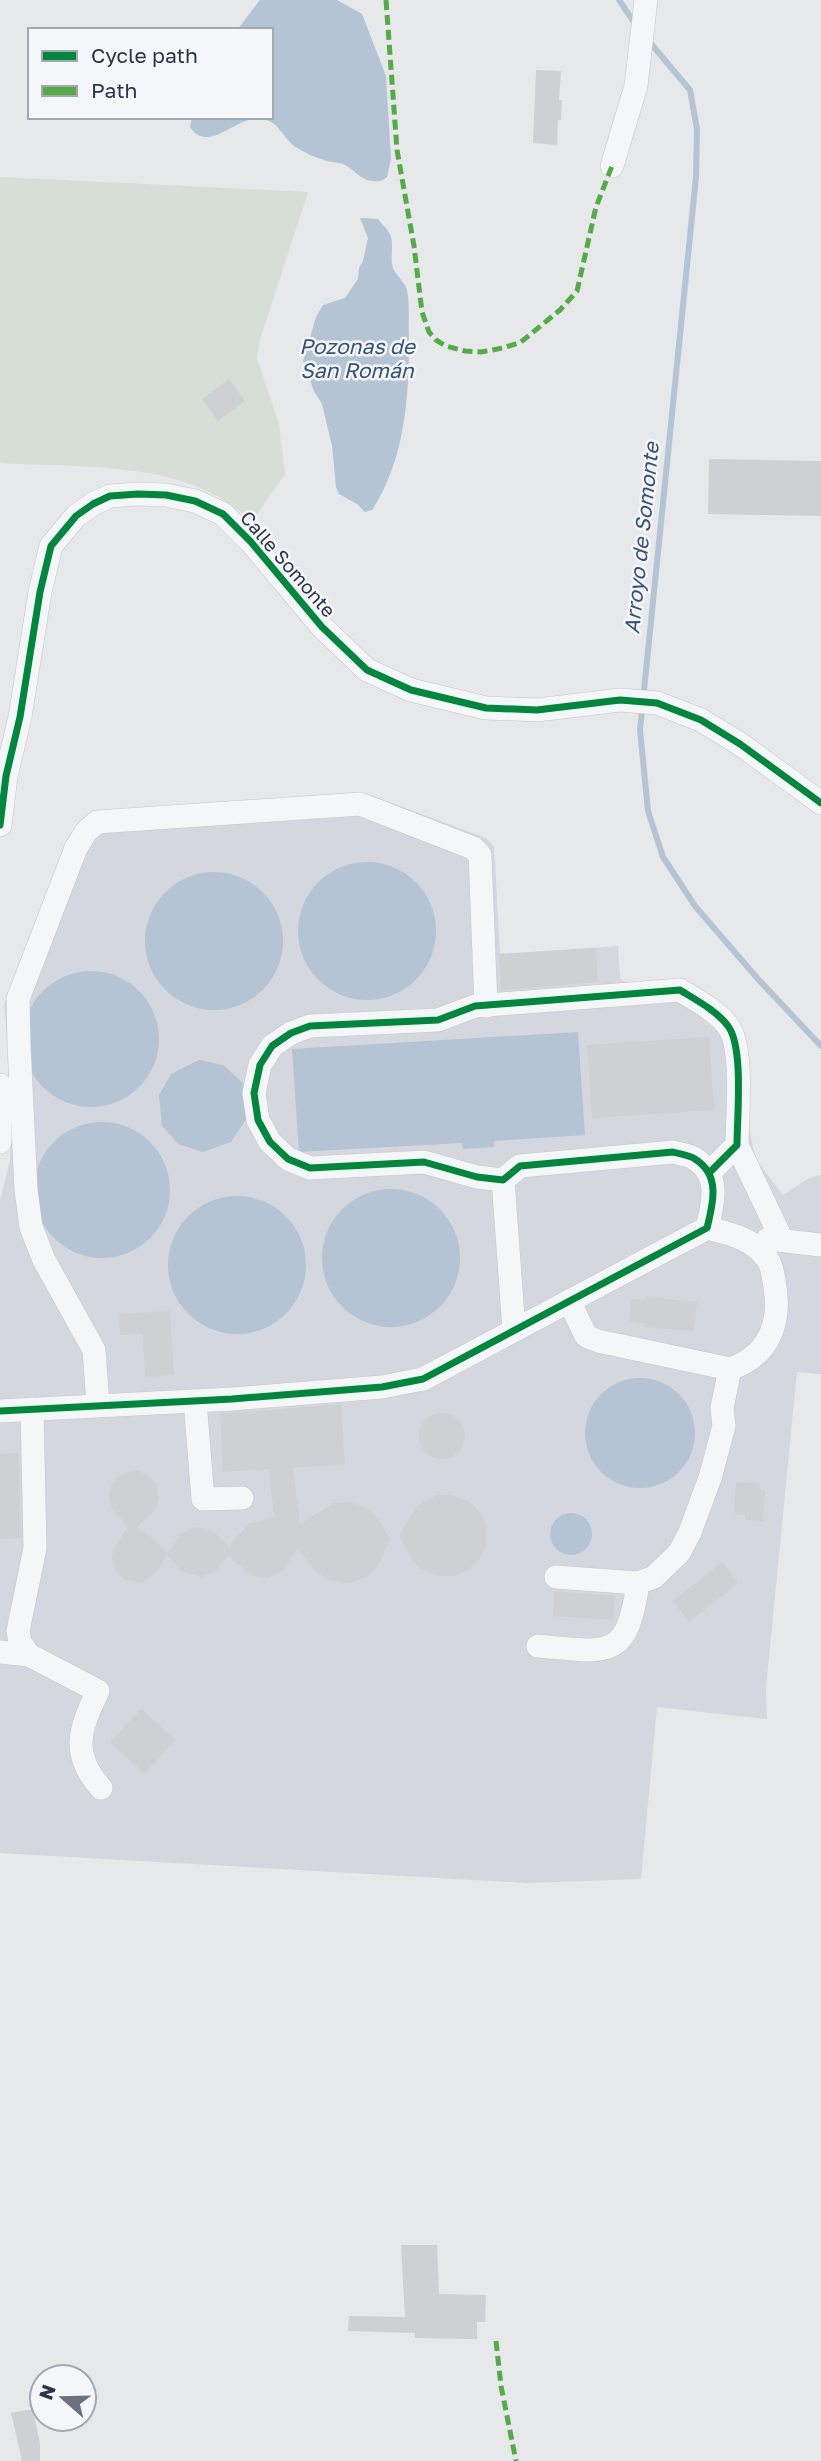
<svg xmlns="http://www.w3.org/2000/svg" width="821" height="2461" viewBox="0 0 821 2461" font-family="'Golos Text',sans-serif">
  <rect width="100%" height="100%" fill="#e6e8ea"/>
  <polygon fill="#d4d7dd" points="370,795 486,838 494,847 500,954 618,946 620,978 628,984 686,982 701,988 737,1020 749,1128 756,1160 783,1195 809,1178 821,1175 821,1374 797,1372 766,1687 767,1719 657,1707 641,1879 528,1883 0,1853 0,1201 10,1160 13,1100 4,1004 77,829 115,812"/>
  <path fill="#d6ded6" d="M0,177L308,192L260,339L257,359L279,424L285,474L252,521C241,512 229,503 217,496C156,462 68,467 0,463Z"/>
  <g fill="#b4c4d5">
    <path d="M260,0H337L362,14L386,76L391,159L387,177C382,181 379,182 372,181C360,180 355,170 345,165C339,162 330,162 324,160C314,157 303,152 294,146C285,139 279,124 267,120C240,109 210,157 190,127L192,117H271V30H237Z"/>
    <path d="M360,218L378,219C381,224 385,226 388,231C396,242 389,256 393,268C396,276 405,282 407,290C410,305 408,323 409,339C409,397 405,460 372,510L365,512L357,504L339,494L336,487L332,446L322,404L314,391L303,361L316,317L323,305L345,298L358,279L359,268L363,261L368,238Z"/>
    <circle cx="367" cy="931" r="69"/>
    <circle cx="214" cy="941" r="69"/>
    <circle cx="91" cy="1039" r="68"/>
    <polygon points="578,1032 585,1135 494,1141 494,1147 463,1149 462,1143 299,1152 292,1049"/>
    <polygon points="199,1060 223,1065 243,1083 247,1118 231,1142 203,1152 178,1144 162,1126 159,1095 171,1074"/>
    <circle cx="102" cy="1190" r="68"/>
    <circle cx="391" cy="1258" r="69"/>
    <circle cx="237" cy="1265" r="69"/>
    <circle cx="640" cy="1433" r="55"/>
    <circle cx="571" cy="1534" r="21"/>
  </g>
  <g fill="none" stroke-linecap="round" stroke-linejoin="round">
    <g stroke="#b4c4d5" stroke-width="6">
      <polyline points="619,0 636,25"/>
      <polyline points="647,39 690,90 697,129 696,177 640,730 648,811 663,857 695,906 758,979 821,1046"/>
    </g>
  </g>
  <g fill="#ced0d3">
    <polygon points="536,70 561,71 559,100 562,100 561,120 558,120 557,145 533,143"/>
    <polygon points="229,379 245,401 218,421 202,399"/>
    <polygon points="709,459 821,461 821,516 708,514"/>
    <polygon points="596,948 598,982 501,990 499,954"/>
    <polygon points="709,1037 714,1110 592,1118 587,1045"/>
    <polygon points="647,1297 697,1302 694,1331 644,1327 644,1324 629,1322 631,1299 646,1300"/>
    <polygon points="170,1311 174,1375 145,1377 143,1334 120,1335 119,1314"/>
    <polygon points="341,1404 345,1464 293,1468 300,1524 333,1503 352,1502 370,1510 378,1519 390,1539 378,1566 368,1576 349,1583 329,1580 314,1570 298,1549 282,1571 267,1578 251,1575 229,1556 215,1571 202,1577 184,1573 167,1555 154,1575 143,1582 126,1580 116,1572 112,1559 113,1549 128,1527 112,1509 109,1498 111,1486 119,1476 128,1472 138,1471 148,1475 156,1483 159,1498 156,1509 137,1527 154,1539 167,1553 181,1534 195,1527 212,1530 229,1546 248,1524 274,1517 269,1469 223,1472 220,1414"/>
    <circle cx="442" cy="1436" r="23"/>
    <polygon points="19,1453 21,1538 0,1539 0,1454"/>
    <polygon points="736,1482 760,1483 759,1489 765,1490 763,1521 745,1520 745,1515 734,1514"/>
    <polygon points="437,1495 451,1495 470,1502 481,1514 486,1527 486,1545 479,1560 469,1569 454,1576 438,1576 421,1569 413,1561 399,1536 417,1506"/>
    <polygon points="722,1562 738,1583 689,1622 673,1601"/>
    <polygon points="554,1591 615,1596 613,1620 553,1616"/>
    <polygon points="141,1709 175,1739 145,1774 110,1743"/>
    <polygon points="401,2245 437,2245 439,2294 486,2295 485,2322 477,2322 477,2339 415,2338 415,2333 348,2331 349,2316 405,2317"/>
    <polygon points="33,2409 40,2444 40,2461 22,2461 11,2413"/>
  </g>
  <g fill="none" stroke-linecap="round" stroke-linejoin="round">
    <defs>
      <g id="minor">
        <polyline points="612,166 636,86 646,0"/>
        <polyline points="0,825 6,776 20,717 40,592 51,546 76,516 93,504 110,496 138,494 166,495 195,501 223,514 251,542 322,627 367,670 411,690 486,708 537,710 620,700 657,703 701,720 740,744 821,803"/>
        <polyline points="0,1085 0,1142"/>
        <polyline points="737,1145 782,1240"/>
        <polyline points="503,1180 514,1330"/>
        <polyline points="768,1239 821,1245"/>
        <path d="M569,1301L586,1336L598,1341L730,1369C770,1355 782,1322 774,1281C773,1274 772,1266 768,1260C753,1238 731,1234 707,1228"/>
        <polyline points="195,1401 203,1499 242,1498"/>
        <polyline points="98,1405 94,1350 44,1260 31,1227 26,1190 19,1045 18,999 76,848 86,832 97,822 360,804 473,848 480,855 486,1006"/>
        <path d="M32,1409L35,1548L18,1631L20,1642L29,1655L98,1691C80,1728 70,1754 101,1788"/>
        <path d="M0,1411L232,1399L382,1387L423,1379L707,1228C713,1204 721,1175 695,1159C690,1155 680,1154 673,1152L520,1166L503,1180L477,1177L424,1162L310,1168L288,1159L270,1142L258,1120L254,1093L260,1065L272,1046L291,1033L310,1026L438,1020L475,1006L680,990C696,1000 717,1011 728,1026C744,1047 737,1118 737,1145L709,1173"/>
        <polyline points="556,1577 638,1583 654,1577 679,1553 690,1532 710,1478 724,1426 722,1408 730,1369"/>
        <path d="M538,1646C607,1652 627,1662 638,1583"/>
        <polyline points="0,1652 29,1655"/>
      </g>
    </defs>
    <use href="#minor" stroke="#c4c6c8" stroke-width="24"/>
    <use href="#minor" stroke="#f5f6f7" stroke-width="23"/>
    <g stroke="#54ac47" stroke-width="5" stroke-dasharray="10 5" stroke-linecap="butt">
      <polyline points="386,0 397,150 414,246 422,312 429,332 436,340 446,346 465,351 481,352 503,348 521,342 560,310 577,291 596,207 612,166"/>
      <polyline points="496,2341 501,2386 516,2461"/>
    </g>
    <defs>
      <g id="cycleway">
        <polyline points="0,825 6,776 20,717 40,592 51,546 76,516 93,504 110,496 138,494 166,495 195,501 223,514 251,542 322,627 367,670 411,690 486,708 537,710 620,700 657,703 701,720 740,744 821,803"/>
        <path d="M0,1411L232,1399L382,1387L423,1379L707,1228C713,1204 721,1175 695,1159C690,1155 680,1154 673,1152L520,1166L503,1180L477,1177L424,1162L310,1168L288,1159L270,1142L258,1120L254,1093L260,1065L272,1046L291,1033L310,1026L438,1020L475,1006L680,990C696,1000 717,1011 728,1026C744,1047 737,1118 737,1145L709,1173"/>
      </g>
    </defs>
    <use href="#cycleway" stroke="#f4f6f9" stroke-width="11"/>
    <use href="#cycleway" stroke="#00873e" stroke-width="7"/>
  </g>
  <g text-anchor="middle" stroke-width="5" stroke-linejoin="round" paint-order="stroke">
    <g font-size="19" fill="#2b3445" stroke="#f4f6f9">
      <text transform="translate(288 564) rotate(49)" y="7">Calle Somonte</text>
    </g>
    <g font-size="21" font-style="italic" fill="#34527a" stroke="#f4f6f9">
      <text x="357" y="354">Pozonas de<tspan x="357" dy="24">San Román</tspan></text>
      <text transform="translate(642 538) rotate(-84)" y="7">Arroyo de Somonte</text>
    </g>
  </g>
  <rect x="28" y="28" width="245" height="91" fill="#f4f6f9" stroke="#a4a8b1" stroke-width="2"/>
  <rect x="42" y="51" width="35" height="10" fill="#00873e" stroke="#a4a8b1" stroke-width="2"/>
  <text x="91" y="63" font-size="21" fill="#2b3445">Cycle path</text>
  <rect x="42" y="86" width="35" height="10" fill="#54ac47" stroke="#a4a8b1" stroke-width="2"/>
  <text x="91" y="98" font-size="21" fill="#2b3445">Path</text>
  <g transform="translate(63 2398) rotate(290)"><circle r="33" fill="#f4f6f9" stroke="#a4a8b1" stroke-width="2"/>
  <path d="M0-5L12 26L0 18L-12 26Z" fill="#6c737f"/>
  <text y="-10" font-size="19" font-weight="bold" text-anchor="middle" fill="#2b3445">N</text>
  </g>
</svg>
